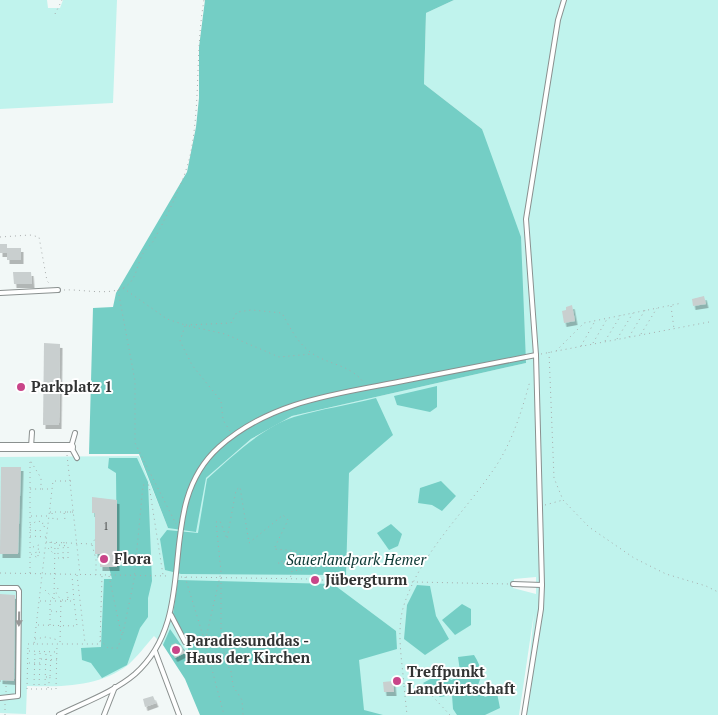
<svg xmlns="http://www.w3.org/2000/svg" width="718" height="715" viewBox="0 0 718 715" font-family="'PT Serif',serif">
  <defs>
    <filter id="shadow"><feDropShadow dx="2.5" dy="4" stdDeviation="0" flood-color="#0004"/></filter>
  </defs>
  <rect width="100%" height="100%" fill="#f2f8f7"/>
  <g fill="#c0f3ed" fill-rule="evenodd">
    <polygon points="0,0 47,0 48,8 60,8 63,0 117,0 113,103 0,109"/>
    <path d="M454,0H718V715H524L534,613L519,715H206L187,668L154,636C146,645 137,657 128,665C99,687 61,687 27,686L26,714L0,713V457L139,456L168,528L206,478L251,439L292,416L526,363L482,129L424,84L426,13ZM536,577V594L513,588L514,579Z"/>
  </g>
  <g fill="#74cec5">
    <polygon points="205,0 454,0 426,13 424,84 482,129 521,237 526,363 292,416 251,439 206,478 196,532 168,528 139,454 89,454 93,308 113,307 116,293 187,172 196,127 199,98 199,47"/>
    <polygon points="437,386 437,407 430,412 397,405 394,396"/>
    <path d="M376,398L393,435L349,473L346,575L181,574L165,570L160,539L167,530L198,533L207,479C230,458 264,426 294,417C321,409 349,405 376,398Z"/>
    <polygon points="109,458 137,458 148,482 152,581 148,598 148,617 140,628 127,665 102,678 91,663 82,660 81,648 101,647 104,579 112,579 109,567 117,566 116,473 108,468"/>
    <polygon points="441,481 456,496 442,511 432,505 418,503 420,488"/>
    <polygon points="391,524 402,534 398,546 389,550 377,533"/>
    <polygon points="178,580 333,584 396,631 397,649 359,660 364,710 383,715 200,715 185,679 163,645 170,629 188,655 188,643 173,614"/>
    <polygon points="417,585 430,586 436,616 449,639 425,655 404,639 407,605"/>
    <polygon points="462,604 471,609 471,625 455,635 442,620"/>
    <path d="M474,655C482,667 483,677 476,689L485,697L497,693L500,708L485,715H457L453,709L452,695L440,697L423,683L438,675L452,680L460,671L458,657Z"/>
  </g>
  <g fill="#c9cfcf" filter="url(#shadow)">
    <polygon points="0,244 7,244 7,248 21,248 21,260 7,260 7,253 0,253"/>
    <polygon points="13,272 31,272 32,284 14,284"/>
    <polygon points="704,296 706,304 693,306 692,299"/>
    <polygon points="572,305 575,321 564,323 562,311 566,310 566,307"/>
    <polygon points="44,343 60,344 59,425 43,425"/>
    <polygon points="1,467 21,467 18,554 0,554"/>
    <polygon points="92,497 117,500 117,567 100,567 100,554 95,554 95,513 92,513"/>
    <polygon points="0,594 15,595 14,681 0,680"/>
    <polygon points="176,643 178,646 181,645 185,653 175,658 170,650 173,649 171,645"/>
    <polygon points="393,681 394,692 384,692 383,682"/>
    <polygon points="153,696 156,703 145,707 143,699"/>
  </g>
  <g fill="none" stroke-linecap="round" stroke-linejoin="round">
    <defs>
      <g id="lane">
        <polyline points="0,293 58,290"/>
        <polyline points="75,433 71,447 77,458"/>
        <polyline points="31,447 32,432"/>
        <polyline points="513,584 542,585"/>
        <polyline points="0,588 17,588 19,591 18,696 0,698"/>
        <polyline points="171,615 185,642"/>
        <polyline points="155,651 179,715"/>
        <path d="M59,715C83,703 114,692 135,674C204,612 151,508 219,447C269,402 335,394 398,382C444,373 490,364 536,355"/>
        <polyline points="104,715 115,687"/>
        <polyline points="524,715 541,609 542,585 536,355 526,219 558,20 564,0"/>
      </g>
      <polyline id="street" points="0,447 71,447"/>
    </defs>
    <use href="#lane" stroke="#8a908f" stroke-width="6"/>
    <use href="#street" stroke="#8a908f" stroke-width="10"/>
    <g stroke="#a8acac" stroke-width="1" stroke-dasharray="1 4" stroke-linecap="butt">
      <polyline points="55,14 62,0"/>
      <polyline points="0,237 30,235 39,237 47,281 51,285"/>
      <polyline points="123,288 167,319 185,325"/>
      <path d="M64,290C81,289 104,295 121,289C136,283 136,268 142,255C145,249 151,245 154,240C168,213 183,185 190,156C201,104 195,52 204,0"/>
      <polyline points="118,290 135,381 135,443 176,524"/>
      <polyline points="671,306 674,329"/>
      <path d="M186,325L231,323L237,312L252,310L282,313C290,328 298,344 313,354C330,365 351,365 364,383"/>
      <polyline points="185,326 180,341 192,365 221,401 223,420 230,431"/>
      <polyline points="189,326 225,334 279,357 312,354"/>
      <polyline points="641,334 657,308"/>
      <polyline points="629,337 645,310"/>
      <polyline points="617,339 633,313"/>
      <polyline points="605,341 621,315"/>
      <polyline points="593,343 607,319"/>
      <polyline points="581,346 595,321"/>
      <polyline points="556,351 584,323 682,303"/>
      <polyline points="549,352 554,478 563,500 589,527 634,558 666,574 706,586 718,592"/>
      <polyline points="541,354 709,322"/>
      <polyline points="67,455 80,574"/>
      <polyline points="71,481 53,481 34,644 100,644 102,575"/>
      <polyline points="42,489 51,489"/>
      <polyline points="545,505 563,500"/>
      <polyline points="50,512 74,512 64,512 65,520"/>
      <polyline points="52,513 53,519 58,519"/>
      <polyline points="31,516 48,516"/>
      <polyline points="30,525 37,521 43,522 42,526 47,527"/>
      <polyline points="30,530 40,531 42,527"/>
      <polyline points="30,536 46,537"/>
      <polyline points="46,542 92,544 95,539"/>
      <polyline points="50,542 52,550"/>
      <polyline points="92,545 96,559 96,575"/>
      <polyline points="33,547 39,545 38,552 33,553"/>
      <polyline points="48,548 54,554"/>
      <polyline points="31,554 38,558 38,552 44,553"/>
      <path d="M63,558H68V546L58,545V558H63C63,553 63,548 64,542"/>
      <polyline points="0,573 169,576"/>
      <polyline points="30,573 30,460 41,478 41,489 30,489"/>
      <polyline points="77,575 85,643"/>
      <polyline points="109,576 121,633 123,633 134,580 143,485 149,485 163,575"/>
      <polyline points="181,577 308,579 314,574 321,580 509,584"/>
      <polyline points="185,577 205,642 221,572 216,522 220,521 227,539 236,490 240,487 249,543 283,515 288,520 274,549 298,551 300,554 278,563 316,565 316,568 292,571 290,579"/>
      <polyline points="221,578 221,632 226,663 231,671 233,686 242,700 243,715"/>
      <polyline points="58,588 56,593 61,600 60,643"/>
      <polyline points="45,590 53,598"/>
      <polyline points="67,592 68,598"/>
      <polyline points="54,599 55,542"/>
      <polyline points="62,600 72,599"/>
      <polyline points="40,601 74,601 72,575"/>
      <polyline points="51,611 59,612"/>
      <polyline points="38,625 77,626 74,601"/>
      <polyline points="50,625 50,601"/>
      <polyline points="35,639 46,637 58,640"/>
      <polyline points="100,640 108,648 118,648 122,634"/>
      <polyline points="205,643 224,715"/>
      <polyline points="34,644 28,644 27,689 56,689 57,644"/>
      <polyline points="29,651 57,652"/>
      <polyline points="41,659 57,660"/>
      <polyline points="29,663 40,663 40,653"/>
      <polyline points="46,677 50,677 51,652"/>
      <polyline points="0,681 5,681"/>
      <polyline points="34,685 35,651"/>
      <polyline points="39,685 40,664"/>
      <polyline points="45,685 46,651"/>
      <polyline points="404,686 407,715"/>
      <polyline points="48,688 50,677"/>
      <polyline points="6,692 6,680"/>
      <polyline points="5,715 5,704"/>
      <path d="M450,715L422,685H404C402,660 396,629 404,605C421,552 466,511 496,466C513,440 522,410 530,381"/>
    </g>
    <use href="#lane" stroke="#fff" stroke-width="4"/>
    <use href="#street" stroke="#fff" stroke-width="8"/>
  </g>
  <defs><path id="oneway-solid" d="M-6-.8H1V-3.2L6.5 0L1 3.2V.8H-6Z" transform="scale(1.25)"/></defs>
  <use fill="#989999" href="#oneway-solid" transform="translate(19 619) rotate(91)"/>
  <g fill="#c94589" stroke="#fff" stroke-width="2">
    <circle cx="21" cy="387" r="5"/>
    <circle cx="104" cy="559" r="5"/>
    <circle cx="315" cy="580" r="5"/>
    <circle cx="176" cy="650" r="5"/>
    <circle cx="397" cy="681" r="5"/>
  </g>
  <g text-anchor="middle" stroke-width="4" stroke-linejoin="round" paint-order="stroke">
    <g font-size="12" fill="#575a5a">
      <text x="106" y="530">1</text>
    </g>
    <g font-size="15" font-weight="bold" fill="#313333" stroke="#fff" text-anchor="start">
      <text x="31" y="392">Parkplatz 1</text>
      <text x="114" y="564">Flora</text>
      <text x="325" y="585">Jübergturm</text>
      <text x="186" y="646">Paradiesunddas -<tspan x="186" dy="17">Haus der Kirchen</tspan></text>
      <text x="407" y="677">Treffpunkt<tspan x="407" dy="17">Landwirtschaft</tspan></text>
    </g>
    <g font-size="15" font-style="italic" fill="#0a3733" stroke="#fff">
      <text x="356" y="565">Sauerlandpark Hemer</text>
    </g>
  </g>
</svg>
